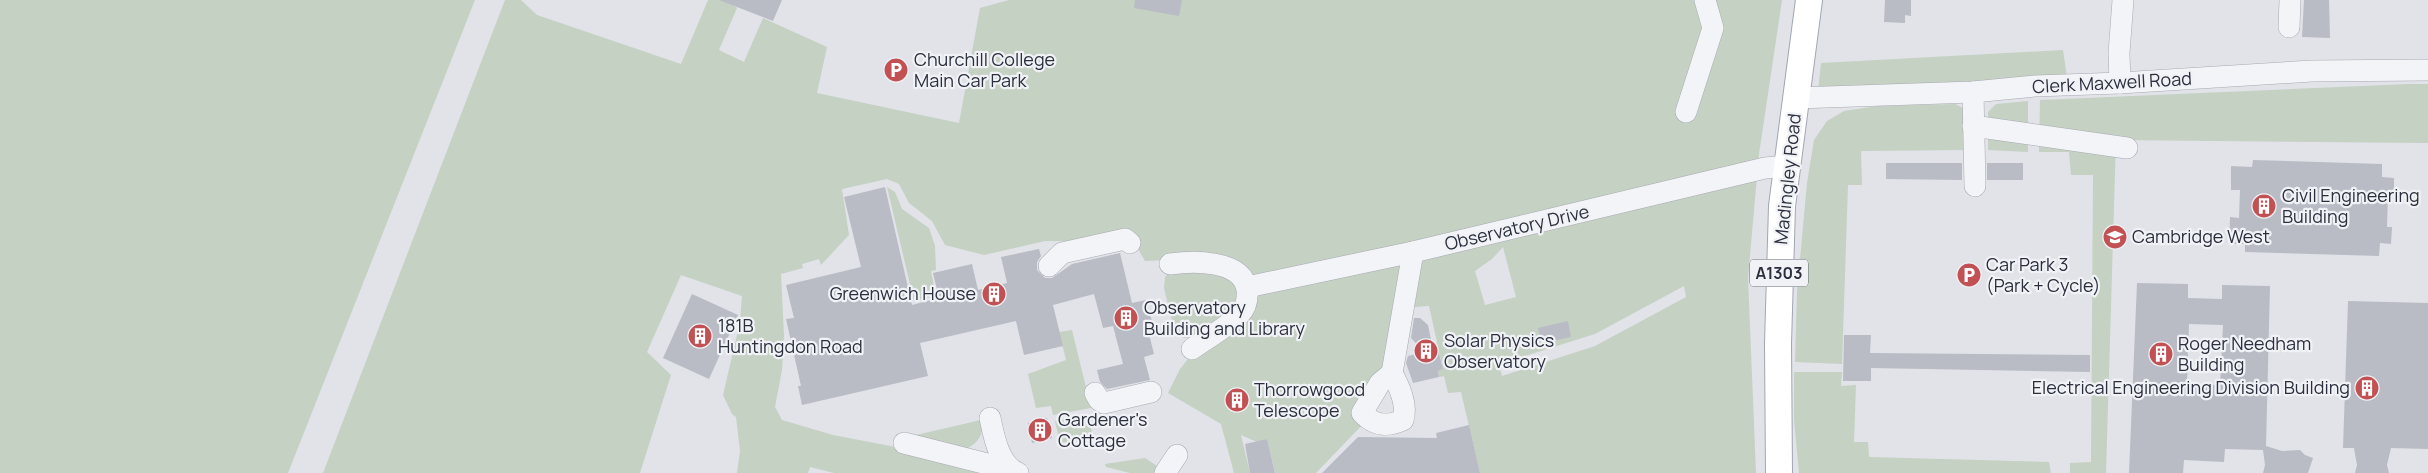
<svg xmlns="http://www.w3.org/2000/svg" width="2428" height="473" viewBox="0 0 2428 473" font-family="Manrope,sans-serif">
  <rect width="100%" height="100%" fill="#e1e3e8"/>
  <g fill="#c5d1c3" fill-rule="evenodd">
    <polygon points="0,0 475,0 288,473 0,473"/>
    <path d="M505,0H521L537,15L681,64L708,0H727L737,8L719,50L744,62L763,18L827,47L817,93L959,123L980,8L1009,0H1782L1759,154L1748,278L1756,473H1480L1461,392L1448,393L1444,376L1439,377L1438,371L1443,369L1429,306L1399,308L1393,346L1367,420L1316,473H1272L1275,472L1267,439L1257,442L1241,435L1250,473H1234L1221,424L1168,393L1180,369L1192,354L1189,338H1183L1174,329L1164,288L1165,277L1173,269L1167,260L1145,261L1134,242L1045,241L984,255L945,245L932,221L909,203L899,184L887,179L842,189L849,235L821,265L819,259L802,264L803,268L781,274L784,336L782,370L775,407L782,420L833,435L906,449L992,473H834L810,467L808,473H737L740,451L736,417L732,414L723,395L740,322L742,296L681,275L647,352L671,375L640,473H323ZM1503,247L1516,297L1485,305L1475,271L1492,259ZM1684,286L1686,297L1595,346L1502,376L1499,364L1595,334Z"/>
    <polygon points="2063,50 2067,77 1818,91 1821,63"/>
    <polygon points="2409,84 2428,84 2428,143 2116,140 2106,473 2070,473 2070,463 2091,462 2093,175 2071,175 2069,152 2039,152 2040,100"/>
    <polygon points="2028,101 2028,152 1988,150 1988,112 1996,104"/>
    <polygon points="1955,104 1963,108 1966,150 1861,151 1862,185 1848,185 1842,364 1795,362 1797,292 1807,183 1814,140 1827,121 1844,111 1878,106"/>
    <polygon points="887,187 895,192 902,209 929,228 935,246 936,270 931,271 936,296 914,301"/>
    <polygon points="1072,330 1091,408 1053,415 1051,406 1036,408 1028,374 1066,360 1059,332"/>
    <polygon points="1794,372 1842,372 1841,386 1856,385 1854,442 1868,442 1869,457 2049,462 2051,473 1799,473 1794,420"/>
    <polygon points="1088,414 1093,438 1060,443 1055,421"/>
    <path d="M981,420C984,435 979,441 967,449L903,438Z"/>
    <polygon points="1145,458 1160,468 1156,473 1130,473 1106,467 1105,464"/>
  </g>
  <g fill="#b9bcc5" fill-rule="evenodd">
    <polygon points="719,0 782,0 773,21"/>
    <polygon points="1135,0 1182,0 1179,16 1134,8"/>
    <polygon points="1885,0 1911,0 1911,16 1905,15 1905,23 1884,22"/>
    <polygon points="2304,0 2329,0 2330,38 2302,37"/>
    <polygon points="2253,160 2382,164 2382,177 2394,178 2394,194 2388,193 2387,227 2392,227 2391,244 2380,243 2379,256 2245,252 2245,244 2229,244 2230,217 2239,218 2240,190 2231,190 2231,166 2252,167"/>
    <polygon points="1886,163 1962,163 1962,180 1886,179"/>
    <rect x="1987" y="163" width="36" height="17"/>
    <polygon points="885,187 912,305 939,298 933,273 972,264 978,290 1007,283 1001,257 1039,249 1041,256 1037,262 1037,270 1045,278 1052,278 1072,264 1120,253 1132,303 1146,300 1152,321 1146,322 1154,354 1144,357 1150,380 1107,389 1100,382 1097,370 1123,364 1113,326 1103,328 1094,294 1053,305 1063,346 1024,355 1016,321 920,343 928,376 802,405 798,386 801,386 786,319 794,318 786,285 861,267 844,197"/>
    <path d="M2137,283L2188,284V298L2222,299V285L2270,286L2266,446L2282,451L2300,450L2305,455L2313,458L2308,473H2263L2265,465L2263,450L2225,449L2224,462L2184,460L2183,473H2129ZM2189,324L2223,325L2220,385L2187,384Z"/>
    <polygon points="692,294 738,315 709,379 663,358"/>
    <polygon points="2348,301 2428,303 2428,449 2391,448 2387,465 2389,473 2355,473 2357,465 2354,448 2343,448"/>
    <polygon points="1414,318 1420,318 1428,325 1433,350 1438,349 1443,369 1438,371 1439,377 1413,383 1406,363 1408,356 1424,352 1411,338"/>
    <polygon points="1568,321 1571,337 1542,343 1538,328"/>
    <polygon points="1844,335 1871,335 1870,353 2090,355 2090,372 1871,368 1871,381 1843,381"/>
    <polygon points="1242,391 1245,402 1242,407 1235,409 1230,405 1228,396"/>
    <polygon points="1047,418 1052,438 1032,443 1028,423"/>
    <polygon points="1469,425 1480,473 1322,473 1358,437 1437,438 1436,433"/>
    <polygon points="1267,439 1275,473 1250,473 1245,444"/>
  </g>
  <g fill="none" stroke-linecap="round" stroke-linejoin="round">
    <defs>
      <g id="minor">
        <polyline points="2289,27 2290,0"/>
        <polyline points="2120,83 2119,53 2123,0"/>
        <polyline points="1973,92 1975,186"/>
        <polyline points="1797,98 1973,92 2035,86 2120,83 2312,71 2428,70"/>
        <polyline points="1686,112 1713,28 1705,0"/>
        <polyline points="1973,126 2127,148"/>
        <path d="M1170,264C1192,261 1243,259 1247,290C1248,299 1246,308 1239,315C1226,328 1207,338 1192,349"/>
        <polyline points="1049,266 1062,253 1125,239 1130,243"/>
        <polyline points="1247,287 1413,252 1765,168 1787,166"/>
        <path d="M1392,373C1399,386 1408,405 1403,420C1388,427 1374,426 1362,413L1380,383Z"/>
        <polyline points="1392,373 1413,252"/>
        <polyline points="1095,393 1099,400 1104,403 1151,392"/>
        <path d="M990,418C994,437 999,465 1018,473"/>
        <polyline points="904,443 1011,470"/>
        <polyline points="1165,473 1177,455"/>
      </g>
      <polyline id="major" points="1779,473 1778,344 1782,206 1809,0"/>
    </defs>
    <use href="#minor" stroke="#a7a9b2" stroke-width="22"/>
    <use href="#major" stroke="#a1a6b3" stroke-width="28"/>
    <use href="#minor" stroke="#f3f4f7" stroke-width="21"/>
    <use href="#major" stroke="#fff" stroke-width="26"/>
  </g>
  <defs>
    <symbol id="parking-disc" viewBox="-11 -11 22 22"><circle r="9.5" fill="#c25154" stroke="#f0f2f6"/><path d="M-3.5-5.5H1a3.5 3.5 0 0 1 0 7H-1V5.5H-3.5ZM-1-3.4V-.6H.8a1.4 1.4 0 0 0 0-2.8Z" fill="#fff"/></symbol>
    <symbol id="building-disc" viewBox="-11 -11 22 22"><circle r="9.5" fill="#c25154" stroke="#f0f2f6"/><path d="M-4-6H4V6H1V3H-1V6H-4ZM-2.5-4.3h1.7v1.8h-1.7ZM.8-4.3h1.7v1.8H.8ZM-2.5-1h1.7V.8h-1.7ZM.8-1h1.7V.8H.8Z" fill="#fff"/></symbol>
    <symbol id="university-disc" viewBox="-11 -11 22 22"><circle r="9.5" fill="#c25154" stroke="#f0f2f6"/><path d="M0-5L7-2L0 1L-7-2ZM-4 1L0 2.5L4 1V4Q0 6-4 4Z" fill="#fff"/></symbol>
  </defs>
  <g fill-rule="evenodd">
    <use href="#parking-disc" x="882" y="56" width="28" height="28"/>
    <use href="#building-disc" x="2250" y="192" width="28" height="28"/>
    <use href="#university-disc" x="2101" y="223" width="28" height="28"/>
    <use href="#parking-disc" x="1955" y="261" width="28" height="28"/>
    <use href="#building-disc" x="980" y="280" width="28" height="28"/>
    <use href="#building-disc" x="1112" y="304" width="28" height="28"/>
    <use href="#building-disc" x="686" y="322" width="28" height="28"/>
    <use href="#building-disc" x="1412" y="337" width="28" height="28"/>
    <use href="#building-disc" x="2147" y="340" width="28" height="28"/>
    <use href="#building-disc" x="2353" y="374" width="28" height="28"/>
    <use href="#building-disc" x="1223" y="386" width="28" height="28"/>
    <use href="#building-disc" x="1026" y="416" width="28" height="28"/>
  </g>
  <g text-anchor="middle" stroke-width="4.5" stroke-linejoin="round" paint-order="stroke">
    <rect fill="#f0f2f6" stroke="#666a75" stroke-width="1" x="1750" y="259.5" width="58" height="27" rx="4"/>
    <g font-size="16" font-weight="bold" fill="#2b2f3e">
      <text x="1779" y="279">A1303</text>
    </g>
    <g font-size="18" fill="#2b2f3e" stroke="#f0f2f6" text-anchor="start">
      <text x="914" y="66">Churchill College<tspan x="914" dy="21">Main Car Park</tspan></text>
      <text x="2282" y="202">Civil Engineering<tspan x="2282" dy="21">Building</tspan></text>
      <text x="2132" y="243">Cambridge West</text>
      <text x="1986" y="271">Car Park 3<tspan x="1986" dy="21">(Park + Cycle)</tspan></text>
      <text x="976" y="300" text-anchor="end">Greenwich House</text>
      <text x="1144" y="314">Observatory<tspan x="1144" dy="21">Building and Library</tspan></text>
      <text x="718" y="332">181B<tspan x="718" dy="21">Huntingdon Road</tspan></text>
      <text x="1444" y="347">Solar Physics<tspan x="1444" dy="21">Observatory</tspan></text>
      <text x="2178" y="350">Roger Needham<tspan x="2178" dy="21">Building</tspan></text>
      <text x="2350" y="394" text-anchor="end">Electrical Engineering Division Building</text>
      <text x="1254" y="396">Thorrowgood<tspan x="1254" dy="21">Telescope</tspan></text>
      <text x="1058" y="426">Gardener's<tspan x="1058" dy="21">Cottage</tspan></text>
    </g>
    <g font-size="18" fill="#2b2f3e" stroke="#f0f2f6">
      <text transform="translate(2112 83) rotate(-3)" y="6">Clerk Maxwell Road</text>
      <text transform="translate(1788 179) rotate(-84)" y="6">Madingley Road</text>
      <text transform="translate(1517 228) rotate(-13)" y="6">Observatory Drive</text>
    </g>
  </g>
</svg>
